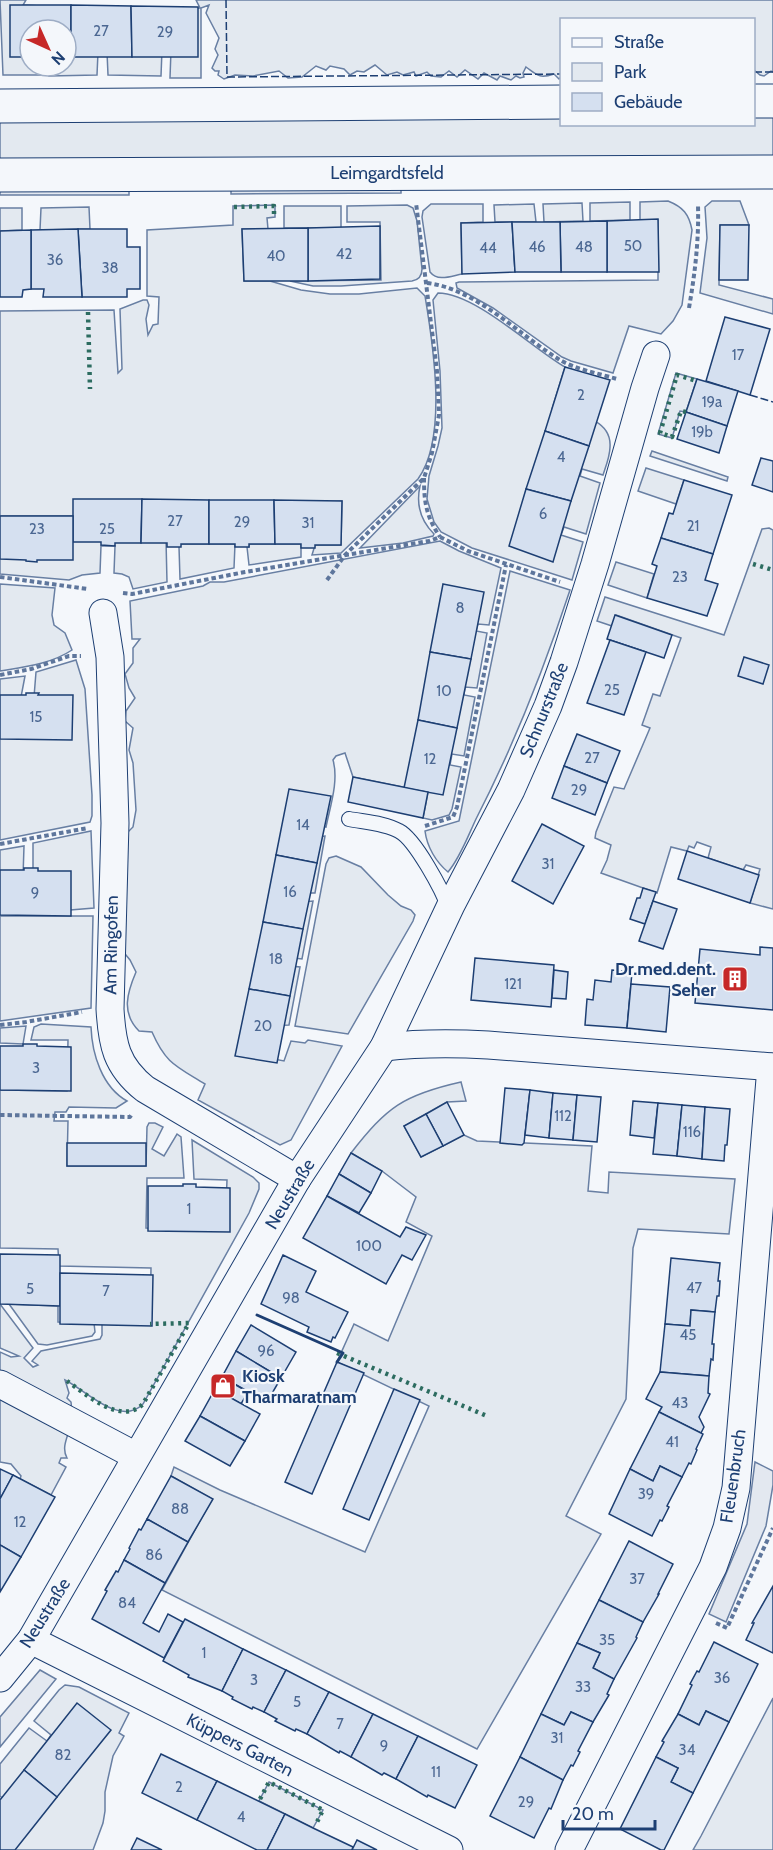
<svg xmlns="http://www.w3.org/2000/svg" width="773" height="1850" viewBox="0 0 773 1850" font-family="Cabin,sans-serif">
  <rect width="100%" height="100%" fill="#f4f7fb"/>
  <g fill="#e3e9f0" stroke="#687fa3" stroke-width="1.5">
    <path d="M0,0H26L23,5L169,13L200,8L196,0H773V72L771,71L764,76L760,75L754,70V20H562V76L559,79L554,74C539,79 537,75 526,67L523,73L524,77L520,78L516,76L511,80L500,76L497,80L484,73L478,79L465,70L457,77L449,71L441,77L431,76L427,72L416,76L414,72L403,75L397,72L387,75L375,65L364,72L357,71L350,75L344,69L330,66L326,70L316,66L302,77L288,78L279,71L253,76L235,75L224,79L218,75L219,71H215L212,68L218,55L215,49L219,38L206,13L209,5L201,8V78H170L171,50H162L161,76L108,75L107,52H98L97,75L49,76V66H66V30H30V66H41V75H3Z"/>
    <polygon points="754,116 773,116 773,160 0,163 0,122 561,117 562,124 754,124"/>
    <path d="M668,201C683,207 689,214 692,230L682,305L673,321L661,334L629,326L613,373L571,361L562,357L493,308L457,288L456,283L459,282L658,280V220H640V202Z"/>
    <polygon points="712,201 740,201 749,225 720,225 719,285 773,299 773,314 700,293 707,238 705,207"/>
    <polygon points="630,202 630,220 590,221 590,203"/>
    <polygon points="582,203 583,221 544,222 543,204"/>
    <path d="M431,204H483V222L461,223L462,274C451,276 438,282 430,272L422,217L423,211Z"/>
    <polygon points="534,204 536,222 495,222 494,205"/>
    <path d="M275,205V217L267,218L268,229H242L244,281H270L301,290L330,294H359L417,288L425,296C433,344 448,438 418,479L341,553L312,555L315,545H341L342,501L73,516H0V311L114,310L118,373L122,369L120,309L143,300H147L149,305L146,319L148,335L153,325L158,324L159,297L147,296V230L233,225V206Z"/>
    <path d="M407,205L413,208L417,221L422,269C422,276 418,280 412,281L341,286H313L290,281L381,280L380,222H347V206Z"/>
    <rect x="284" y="206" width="57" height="22"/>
    <polygon points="89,207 90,229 40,230 41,208"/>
    <polygon points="0,208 22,208 22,230 0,231"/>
    <path d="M438,293C475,293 532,348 565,367L552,409C573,414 612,417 610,447C610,456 606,466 603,475L582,469L580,476L600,483L586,534L564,527L561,535L583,542L572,580L472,548L441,532L434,522L427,499L429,476L438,446L442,428L440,371L433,300Z"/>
    <polygon points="676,373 697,379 686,412 680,411 672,438 658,434"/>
    <polygon points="652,451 728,477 727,481 650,456"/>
    <polygon points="646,468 684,480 676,504 638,491"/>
    <path d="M420,486C416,504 421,521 434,534L433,536L403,543L360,548Z"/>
    <polygon points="127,519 166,540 167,582 133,589 129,577 122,574 114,573 115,546 101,546 100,573 82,575 69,580 0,574 0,546"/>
    <polygon points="769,528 773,530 773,909 750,903 760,869 746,865 743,870 708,858 711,847 697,842 694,848 689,846 687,851 671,847 657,893 601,873 607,860 611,845 595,838 596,832 614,787 624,789 650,728 642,725 653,694 660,696 681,638 616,615 612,626 597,621 605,597 724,635 762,529"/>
    <path d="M440,541L459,551L501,568L489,625L478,624L476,631L487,633L477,688L465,687L464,695L475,697L464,756L452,754L450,765L461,767L452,809L449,815L432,820L423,818L428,792L353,777L345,753L336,756L333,760C339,781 330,807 326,827L317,825L315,837L325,836L315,893H304L302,902L313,901L302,959L294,958L280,965L300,967L289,1025L265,1026L258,1056L284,1061L291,1041L305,1043L308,1040L342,1046L291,1140L280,1145L198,1100L205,1084C176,1066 166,1064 152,1032L139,1031C121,1013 127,993 136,972L130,960L121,949L123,837L133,827L136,810L133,763L129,750L133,728L125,721L126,711L135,698L129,688L125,674L133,663V648L140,639H132L130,601L203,586L210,582H224Z"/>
    <polygon points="181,544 235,544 234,568 180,579 179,547"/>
    <polygon points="249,544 301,544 301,557 249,565 247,547 249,547"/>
    <polygon points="616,562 654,574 647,598 608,585"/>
    <path d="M510,571L570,590C544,669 514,745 476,819C468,836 460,858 448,872C436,862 427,847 425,831L459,821Z"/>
    <path d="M0,584L55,588L52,615L54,625L65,633L72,650C51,664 24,667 0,671Z"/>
    <polygon points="76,660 85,689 92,795 92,816 90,822 0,840 0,679 25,676 21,697 34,697 36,672"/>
    <polygon points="91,831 94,908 70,910 0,898 0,850 24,846 23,877 33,877 33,843"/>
    <polygon points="336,856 361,867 388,895 401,906 411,910 415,915 413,921 348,1034 295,1026 326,864 329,858"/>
    <polygon points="0,916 93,916 91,1008 0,1021"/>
    <path d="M41,1024L91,1027C92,1054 102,1087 127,1101L116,1108L69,1107L66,1112H55L54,1121H68L67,1166H146L147,1127L149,1123H155L163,1127L152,1149L164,1156L177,1134L181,1137L184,1178H147L146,1228L225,1230L227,1180L194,1179L192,1140L253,1177L259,1183V1189L249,1213L143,1404C120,1427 87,1391 65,1380L69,1393L67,1398L71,1402C72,1410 72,1423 69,1431C66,1440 62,1449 67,1458H61L59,1463L66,1467L51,1495L20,1479L21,1476L11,1464L0,1462V1352L11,1357L19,1356L0,1348V1304L33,1348L24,1358L33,1367L38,1365L32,1361L41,1351L100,1339L102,1335V1323L150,1324L151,1268L59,1266L58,1249L0,1248V1090L67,1091L68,1040H31L34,1027Z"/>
    <polygon points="26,1026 23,1044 0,1043 0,1028"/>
    <path d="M461,1082L466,1101L447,1102L404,1126L421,1157L464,1135L477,1141L592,1146L588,1191L608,1193L609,1172L735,1179L729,1234L638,1229L633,1248L626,1399L566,1516L601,1534L477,1749L162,1590L212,1499L171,1476L174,1467L220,1490L365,1552L429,1406L337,1362L354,1324L388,1341L432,1236L406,1222L416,1197L382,1171L351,1153C387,1107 403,1095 461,1082Z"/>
    <polygon points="9,1304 58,1306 58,1322 94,1323 95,1332 92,1336 47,1345 38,1344"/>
    <polygon points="65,1685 79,1687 129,1713 119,1733 124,1736 113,1756 105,1792 105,1811 103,1823 93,1850 0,1850 0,1800 2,1798 0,1796 0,1764 29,1728 47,1741 51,1735 34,1721 59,1690"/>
    <polygon points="773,1698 773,1850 693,1850 701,1836"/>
    <polygon points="269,1782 323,1810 313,1828 259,1801"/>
  </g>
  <g fill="#e3e8f0" stroke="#687fa3" stroke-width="1.5">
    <polygon points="401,184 401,193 231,194 231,185"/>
    <polygon points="129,186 129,195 0,195 0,187"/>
    <polygon points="755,1462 773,1471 773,1485 766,1526 726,1622 709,1614 747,1524"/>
    <polygon points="40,1670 56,1679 0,1747 0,1717"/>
  </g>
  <g fill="#d5e0f0" stroke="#1d3f73" stroke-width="1.5">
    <polygon points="10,5 71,5 71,57 66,57 66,30 30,30 30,57 10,57"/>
    <polygon points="71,5 131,6 132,57 71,57"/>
    <polygon points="131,6 198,7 198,57 132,57"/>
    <polygon points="658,219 659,272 607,272 607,221"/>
    <polygon points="607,221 607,272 561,272 560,222"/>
    <polygon points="512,222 515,272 462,274 461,223"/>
    <polygon points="512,222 560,222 561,272 515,272"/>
    <polygon points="720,225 749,225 748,280 719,280"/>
    <polygon points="380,226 380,279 308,281 308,228"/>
    <polygon points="308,228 308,281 244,281 242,229"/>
    <polygon points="78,229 127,229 127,247 140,247 140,289 127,289 127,297 82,297"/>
    <polygon points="78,229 82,297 43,297 44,289 31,289 31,230"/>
    <polygon points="31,230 31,289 23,290 22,297 0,297 0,231"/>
    <polygon points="725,317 770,329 750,395 706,381"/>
    <polygon points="565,367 610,380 589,446 545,431"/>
    <polygon points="697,379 738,391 727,426 686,412"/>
    <polygon points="686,412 727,426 719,453 677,439"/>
    <polygon points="545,431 589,446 571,501 526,489"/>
    <polygon points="761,458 773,461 773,492 752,485"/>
    <polygon points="684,480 732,495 713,554 661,538 669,513 673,514"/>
    <polygon points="526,489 571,501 553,562 509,546"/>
    <polygon points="73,499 142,499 141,543 115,543 115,546 101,545 101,542 73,542"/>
    <polygon points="142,499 209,500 209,544 181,544 181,547 167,547 167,543 141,543"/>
    <polygon points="209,500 274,500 275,544 249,544 249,547 235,547 235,544 209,544"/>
    <polygon points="274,500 342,501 341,545 315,545 315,548 301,548 301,544 275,544"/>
    <polygon points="0,516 73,516 73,560 37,560 37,562 26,561 26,560 0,559"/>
    <polygon points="661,538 713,554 705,580 718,584 707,616 647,598 657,566 652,564"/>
    <polygon points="443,584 484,592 471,659 430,652"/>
    <polygon points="615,615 672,635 664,658 607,639"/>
    <polygon points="610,640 646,652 624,715 587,703"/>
    <polygon points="430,652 471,659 457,728 418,720"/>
    <polygon points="744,657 769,665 763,684 738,676"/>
    <polygon points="26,693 39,693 38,695 73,695 72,740 0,739 0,695 26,695"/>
    <polygon points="418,720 457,728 443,795 404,788"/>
    <polygon points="577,734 620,751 607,783 564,766"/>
    <polygon points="564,766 607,783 595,815 552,798"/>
    <polygon points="353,777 428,792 423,818 348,802"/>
    <polygon points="289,789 331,796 317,863 276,855"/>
    <polygon points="542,824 584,846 553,904 512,881"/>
    <polygon points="687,851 759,875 750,903 678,879"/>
    <polygon points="276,855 317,863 303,929 263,922"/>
    <polygon points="24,868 38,868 38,871 71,871 71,916 0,915 0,870 24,870"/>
    <polygon points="643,888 656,892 645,924 630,919 637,898 640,898"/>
    <polygon points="653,901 677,909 663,949 639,941"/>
    <polygon points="263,922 303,929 290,996 249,989"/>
    <polygon points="760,947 773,948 773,1010 695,1003 700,949 760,955"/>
    <polygon points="475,958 554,965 551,1007 471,1000"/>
    <polygon points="554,970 568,972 566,999 552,998"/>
    <polygon points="612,970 632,972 627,1028 585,1025 587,999 593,1000 595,980 611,982"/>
    <polygon points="631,984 670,987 666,1032 627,1028"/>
    <polygon points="249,989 290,996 277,1063 235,1056"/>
    <polygon points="23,1044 37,1044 37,1046 71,1047 71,1091 0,1090 0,1046 23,1046"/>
    <polygon points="505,1088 530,1090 524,1143 522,1145 500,1143"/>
    <polygon points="530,1090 553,1093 549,1138 525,1135"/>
    <polygon points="553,1093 577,1095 573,1140 549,1138"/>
    <polygon points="577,1095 601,1097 597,1142 573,1140"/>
    <polygon points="633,1101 658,1103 654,1138 630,1135"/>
    <polygon points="447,1102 464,1135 443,1146 426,1114"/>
    <polygon points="658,1103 682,1105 677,1156 653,1154"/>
    <polygon points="682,1105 705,1107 702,1159 677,1156"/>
    <polygon points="705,1107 730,1109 727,1145 725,1145 724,1161 702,1159"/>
    <polygon points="426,1114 443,1146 421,1157 404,1126"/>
    <rect x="67" y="1143" width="79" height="23"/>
    <polygon points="351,1153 382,1171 371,1193 339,1174"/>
    <polygon points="339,1174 371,1193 359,1213 327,1196"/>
    <polygon points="183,1184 196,1184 196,1187 230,1188 230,1232 148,1231 148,1186 183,1186"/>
    <polygon points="327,1196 400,1237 406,1227 426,1235 412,1260 402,1255 386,1284 303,1238"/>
    <polygon points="0,1254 60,1255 60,1306 0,1304"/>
    <polygon points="283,1255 316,1271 306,1292 348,1312 335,1338 333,1337 331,1342 307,1332 309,1327 261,1304"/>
    <polygon points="671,1258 720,1263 718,1281 720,1281 719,1296 717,1296 715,1312 691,1310 690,1326 665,1324"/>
    <polygon points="60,1273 153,1275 152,1326 60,1324"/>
    <polygon points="691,1310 715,1312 712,1344 714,1344 713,1360 711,1359 709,1376 660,1372 665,1324 690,1326"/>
    <polygon points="251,1325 296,1352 281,1378 236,1351"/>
    <polygon points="236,1351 281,1378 267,1402 222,1377"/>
    <polygon points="337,1362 364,1373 312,1494 285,1482"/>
    <polygon points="660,1372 709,1376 708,1393 710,1394 699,1417 704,1427 701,1433 659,1412 662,1407 646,1399"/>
    <polygon points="222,1377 248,1392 241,1404 215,1389"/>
    <polygon points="215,1389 260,1414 245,1441 200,1416"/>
    <polygon points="394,1389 420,1400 369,1520 343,1509"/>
    <polygon points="659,1412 703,1434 696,1449 697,1450 691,1464 689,1463 682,1477 660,1466 653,1481 630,1469"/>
    <polygon points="200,1416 245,1441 230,1466 185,1441"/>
    <polygon points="660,1466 682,1477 667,1506 669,1507 662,1521 660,1520 652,1536 609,1514 630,1469 653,1481"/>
    <polygon points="0,1469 13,1475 0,1499"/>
    <polygon points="13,1475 55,1497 21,1557 0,1545 0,1499"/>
    <polygon points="171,1476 213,1499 188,1542 147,1519"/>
    <polygon points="147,1519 188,1542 165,1583 124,1560 130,1549 129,1548 139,1529 141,1530"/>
    <polygon points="629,1541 673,1564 658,1594 659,1594 643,1622 599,1600"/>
    <polygon points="0,1545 21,1557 0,1592"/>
    <polygon points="124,1560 165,1583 143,1623 159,1632 168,1614 183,1622 164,1658 92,1619 107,1591 105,1590 116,1571 118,1572"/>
    <polygon points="773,1586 773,1653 746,1640 754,1623 752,1623"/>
    <polygon points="599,1600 643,1622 636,1637 637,1638 614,1679 593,1668 600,1653 577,1643"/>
    <polygon points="185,1619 243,1649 222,1691 188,1677 189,1675 163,1661"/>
    <polygon points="714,1642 758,1664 729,1722 706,1711 699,1725 678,1714 692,1685 690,1684 697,1671 699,1672"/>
    <polygon points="577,1643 600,1653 593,1668 614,1679 607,1694 609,1695 593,1722 571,1712 564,1725 541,1714"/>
    <polygon points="243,1649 286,1670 264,1712 253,1707 252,1709 232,1699 233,1697 222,1691"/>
    <polygon points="286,1670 329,1692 307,1734 296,1729 295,1731 275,1721 277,1719 264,1712"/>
    <polygon points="329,1692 373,1714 351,1757 340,1751 339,1753 307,1734"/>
    <polygon points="77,1703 111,1730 57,1797 24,1770"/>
    <polygon points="706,1711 729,1722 693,1793 671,1782 678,1768 656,1757 664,1742 662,1741 678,1714 699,1725"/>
    <polygon points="571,1712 593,1722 578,1751 580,1752 573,1766 571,1765 563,1780 520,1757 541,1714 564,1725"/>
    <polygon points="373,1714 418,1736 396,1779 384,1773 382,1775 351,1757"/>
    <polygon points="418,1736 477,1765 455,1808 428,1795 427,1797 396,1779"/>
    <polygon points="161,1754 217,1781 197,1820 142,1793"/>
    <polygon points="520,1757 563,1780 551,1809 549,1808 534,1838 490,1816"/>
    <polygon points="656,1757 678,1768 671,1782 693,1793 664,1850 661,1850 620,1829"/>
    <polygon points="24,1770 57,1797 15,1850 0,1850 0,1800"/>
    <polygon points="217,1781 285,1814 267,1850 257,1850 197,1820"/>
    <polygon points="285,1814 313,1828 353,1847 352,1850 267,1850"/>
    <polygon points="137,1838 162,1850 131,1850"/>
    <polygon points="357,1840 377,1850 352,1850"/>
  </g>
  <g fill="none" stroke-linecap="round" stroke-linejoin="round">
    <defs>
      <path id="lane" d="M349,819C365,822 385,823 399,831C415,839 443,891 449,909"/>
      <g id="street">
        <path d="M103,613L110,657L115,823L110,1009C112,1044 116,1066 145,1089L297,1179"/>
        <path d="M384,1047C419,1043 453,1043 488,1045L773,1067"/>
        <polyline points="0,1384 136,1456"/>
        <polyline points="31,1640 449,1850"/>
        <polyline points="0,1678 31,1640 297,1179 384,1047 451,905 511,790 548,706 564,662 595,564 645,388 656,355"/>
        <polyline points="569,1850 713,1567 727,1528 736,1488 771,1067"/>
      </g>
      <g id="secondary">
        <polyline points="754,101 773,101"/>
        <polyline points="0,106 562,102"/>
        <polyline points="0,175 773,172"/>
      </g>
    </defs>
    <use href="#lane" stroke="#1d3f73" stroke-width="16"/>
    <use href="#street" stroke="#1d3f73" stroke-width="29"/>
    <use href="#secondary" stroke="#1d3f73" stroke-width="35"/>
    <g stroke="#5e769c" stroke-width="4" stroke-dasharray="4.5 3" stroke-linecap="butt">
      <path d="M427,283C477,289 519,335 560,360C575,369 600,374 617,379"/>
      <path d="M689,308C695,273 699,240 698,205"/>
      <path d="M424,478C424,502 426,516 440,537"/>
      <polyline points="0,577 88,589"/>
      <polyline points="327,580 345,555 424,478 432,453 439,415 437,371 416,203"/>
      <polyline points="123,593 132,594 245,572 429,541 440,537 468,551 560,582"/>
      <polyline points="0,675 31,669 69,656 81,656"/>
      <polyline points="425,826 453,817 457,807 506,565"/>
      <polyline points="0,844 88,828"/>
      <polyline points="0,1025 26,1022 82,1012"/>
      <polyline points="0,1115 130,1117 132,1114"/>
      <polyline points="716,1623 727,1628 773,1528"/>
    </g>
    <use href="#lane" stroke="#f4f7fb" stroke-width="14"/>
    <use href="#street" stroke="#f4f7fb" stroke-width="27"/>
    <use href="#secondary" stroke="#f4f7fb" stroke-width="33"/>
    <g stroke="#2c6c60" stroke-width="4.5" stroke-dasharray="3 4.5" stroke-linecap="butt">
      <polyline points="234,207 274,206 274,217"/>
      <polyline points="88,312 90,389"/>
      <polyline points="686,412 681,411 672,437 660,433 677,375 697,381"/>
      <polyline points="753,564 773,570"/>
      <polyline points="337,1353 487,1416"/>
      <path d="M67,1381C86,1394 121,1426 143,1404L189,1323L150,1324"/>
      <polyline points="260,1799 269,1782 323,1810 316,1824"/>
    </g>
    <g stroke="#1d3f73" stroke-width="1.5" stroke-dasharray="8 3" stroke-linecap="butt">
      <polyline points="226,0 227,77 562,74"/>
      <polyline points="754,72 773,72"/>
      <polyline points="750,395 773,402"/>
    </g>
    <polyline stroke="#1d3f73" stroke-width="3" points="257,1315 343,1353 337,1362"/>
  </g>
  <defs>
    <symbol id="building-square" viewBox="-11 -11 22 22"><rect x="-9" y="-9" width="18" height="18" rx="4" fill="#c62828" stroke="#f4f7fb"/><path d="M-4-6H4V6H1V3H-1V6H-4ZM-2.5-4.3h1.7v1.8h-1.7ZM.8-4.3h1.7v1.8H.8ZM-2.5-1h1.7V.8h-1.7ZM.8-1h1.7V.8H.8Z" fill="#fff"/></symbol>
    <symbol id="shop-square" viewBox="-11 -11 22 22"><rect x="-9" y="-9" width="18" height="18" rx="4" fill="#c62828" stroke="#f4f7fb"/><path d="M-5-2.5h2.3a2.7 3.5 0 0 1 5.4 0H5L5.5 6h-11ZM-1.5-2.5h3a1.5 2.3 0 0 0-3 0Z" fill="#fff"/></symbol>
  </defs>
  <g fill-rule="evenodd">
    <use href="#building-square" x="720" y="964" width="30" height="30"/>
    <use href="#shop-square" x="208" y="1371" width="30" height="30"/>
  </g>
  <g text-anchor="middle" stroke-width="4.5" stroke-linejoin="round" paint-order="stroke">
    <g font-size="15" fill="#4b6792">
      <text x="101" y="36">27</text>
      <text x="165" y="37">29</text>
      <text x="633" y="251">50</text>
      <text x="537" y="252">46</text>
      <text x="584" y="252">48</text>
      <text x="488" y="253">44</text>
      <text x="344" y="259">42</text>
      <text x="276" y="261">40</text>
      <text x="55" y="265">36</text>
      <text x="110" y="273">38</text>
      <text x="738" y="360">17</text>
      <text x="581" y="400">2</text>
      <text x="712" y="407">19a</text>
      <text x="702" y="437">19b</text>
      <text x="561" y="462">4</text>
      <text x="543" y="519">6</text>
      <text x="175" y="526">27</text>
      <text x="242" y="527">29</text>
      <text x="308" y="528">31</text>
      <text x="693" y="531">21</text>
      <text x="37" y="534">23</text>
      <text x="107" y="534">25</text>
      <text x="680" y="582">23</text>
      <text x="460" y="613">8</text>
      <text x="612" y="695">25</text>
      <text x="444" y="696">10</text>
      <text x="36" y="722">15</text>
      <text x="592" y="763">27</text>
      <text x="430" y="764">12</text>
      <text x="579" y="795">29</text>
      <text x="303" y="830">14</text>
      <text x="548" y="869">31</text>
      <text x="290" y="897">16</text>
      <text x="35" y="898">9</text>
      <text x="276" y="964">18</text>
      <text x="513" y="989">121</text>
      <text x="263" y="1031">20</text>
      <text x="36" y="1073">3</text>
      <text x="563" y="1121">112</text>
      <text x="692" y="1137">116</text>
      <text x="189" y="1214">1</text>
      <text x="369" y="1251">100</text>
      <text x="694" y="1293">47</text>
      <text x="30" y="1294">5</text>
      <text x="106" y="1296">7</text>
      <text x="291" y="1303">98</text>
      <text x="688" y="1340">45</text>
      <text x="266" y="1356">96</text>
      <text x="680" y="1408">43</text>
      <text x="672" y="1447">41</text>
      <text x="646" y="1499">39</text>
      <text x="180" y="1514">88</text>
      <text x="20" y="1527">12</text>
      <text x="154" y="1560">86</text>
      <text x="637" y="1584">37</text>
      <text x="127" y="1608">84</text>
      <text x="607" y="1645">35</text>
      <text x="204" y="1658">1</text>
      <text x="722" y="1683">36</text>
      <text x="254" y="1685">3</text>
      <text x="583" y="1692">33</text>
      <text x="297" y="1707">5</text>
      <text x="340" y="1729">7</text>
      <text x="557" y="1743">31</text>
      <text x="384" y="1751">9</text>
      <text x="687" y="1755">34</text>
      <text x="63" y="1760">82</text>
      <text x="436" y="1777">11</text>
      <text x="179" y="1792">2</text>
      <text x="526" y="1807">29</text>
      <text x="241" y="1822">4</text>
    </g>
    <g font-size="18" fill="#1d3f73" stroke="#f4f7fb">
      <text x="387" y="179">Leimgardtsfeld</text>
      <text transform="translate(544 710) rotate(-68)" y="6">Schnurstraße</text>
      <text transform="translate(111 945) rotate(-89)" y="6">Am Ringofen</text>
      <text transform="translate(290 1194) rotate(-59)" y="6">Neustraße</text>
      <text transform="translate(733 1476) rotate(-82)" y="6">Fleuenbruch</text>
      <text transform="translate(45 1613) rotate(-58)" y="6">Neustraße</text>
      <text transform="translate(240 1745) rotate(27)" y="6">Küppers Garten</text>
    </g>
    <g font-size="18" font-weight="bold" fill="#1d3f73" stroke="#f4f7fb" text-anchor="end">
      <text x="716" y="975">Dr.med.dent.<tspan x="716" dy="21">Seher</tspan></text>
      <text x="242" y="1382" text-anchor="start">Kiosk<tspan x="242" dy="21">Tharmaratnam</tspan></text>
    </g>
  </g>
  <rect x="560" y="18" width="195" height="108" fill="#f4f7fb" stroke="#9eadc5" stroke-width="1.5"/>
  <rect x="572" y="38" width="30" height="9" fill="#f4f7fb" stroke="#9eadc5" stroke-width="1.5"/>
  <text x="614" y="48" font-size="18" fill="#1d3f73">Straße</text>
  <rect x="572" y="63" width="30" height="18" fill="#e3e9f0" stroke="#9eadc5" stroke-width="1.5"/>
  <text x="614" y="78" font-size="18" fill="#1d3f73">Park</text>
  <rect x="572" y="93" width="30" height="18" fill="#d5e0f0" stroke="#9eadc5" stroke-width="1.5"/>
  <text x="614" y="108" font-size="18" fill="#1d3f73">Gebäude</text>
  <g transform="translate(48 48) rotate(135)"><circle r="28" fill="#f4f7fb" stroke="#9eadc5" stroke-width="1.5"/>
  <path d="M0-4.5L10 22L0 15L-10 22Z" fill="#c62828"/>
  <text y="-9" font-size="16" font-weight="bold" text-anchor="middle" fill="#1d3f73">N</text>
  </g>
  <path d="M563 1820v9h92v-9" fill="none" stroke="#1d3f73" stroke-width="3"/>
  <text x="572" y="1820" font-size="18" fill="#1d3f73" stroke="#f4f7fb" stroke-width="4.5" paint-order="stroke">20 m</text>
</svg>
